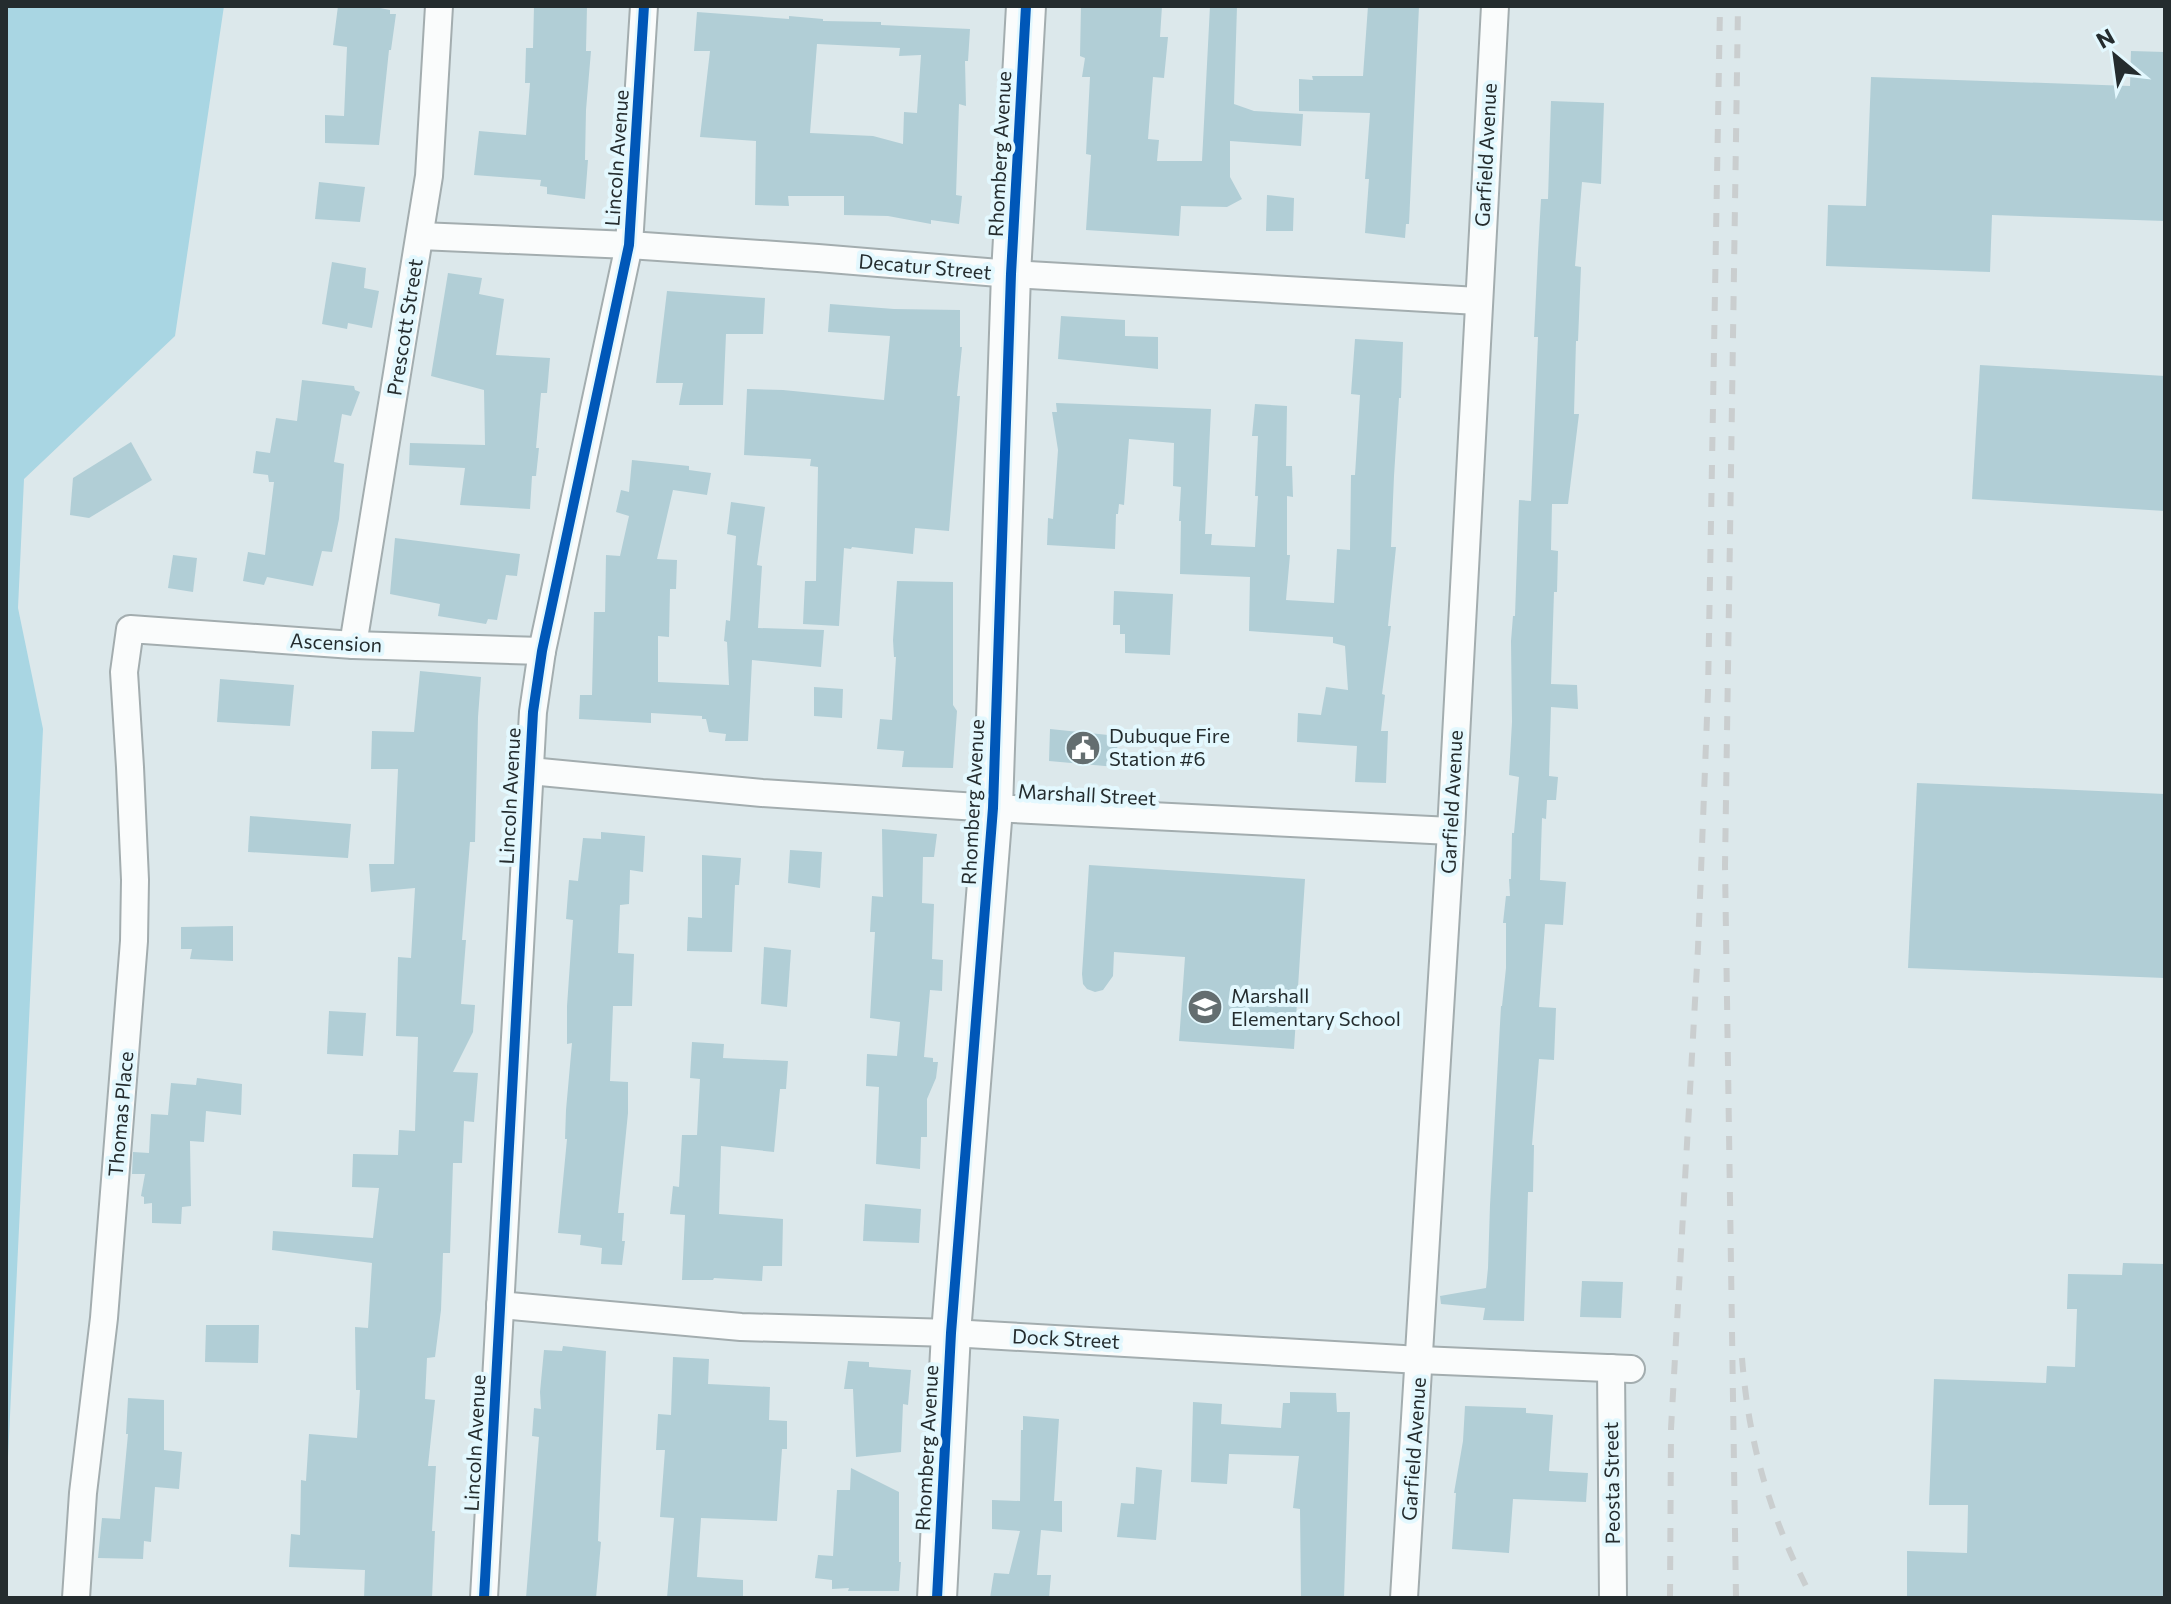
<svg xmlns="http://www.w3.org/2000/svg" width="2171" height="1604" viewBox="0 0 2171 1604" font-family="Commissioner,sans-serif">
  <rect width="100%" height="100%" fill="#dce8eb"/>
  <polygon fill="#a9d6e3" points="6,6 224,6 175,336 24,479 18,608 43,729 6,1499"/>
  <g fill="#b1ced6" fill-rule="evenodd">
    <polygon points="338,6 370,6 390,10 390,14 396,14 391,50 389,50 379,145 325,143 325,115 344,116 347,47 333,45"/>
    <polygon points="534,6 587,6 586,51 591,51 586,110 585,160 588,160 585,199 547,194 547,187 540,186 541,180 474,175 479,131 526,135 530,83 525,83 526,48 533,48"/>
    <polygon points="1081,6 1162,6 1160,37 1168,37 1164,78 1153,77 1148,139 1159,140 1157,161 1202,161 1210,6 1237,6 1234,104 1254,111 1303,114 1301,146 1230,141 1230,177 1242,199 1227,207 1181,206 1179,236 1086,230 1091,155 1086,154 1090,77 1082,77 1085,58 1080,56"/>
    <polygon points="1368,6 1419,6 1409,224 1406,224 1405,238 1365,233 1369,179 1365,179 1370,113 1299,111 1299,79 1313,80 1312,76 1363,76"/>
    <path d="M697,12L789,19V16L823,19V21L881,22V25L970,29L968,61H965L966,106L959,104L956,195L962,196L959,224L931,220V224L888,216L844,215V196H788L789,206L755,205L756,141L700,137L710,51H694ZM817,44L900,48L899,56L921,55L917,113L904,112L903,144L873,136L810,133Z"/>
    <polygon points="2131,51 2165,52 2165,221 1992,215 1990,272 1826,266 1828,205 1866,206 1871,77 2130,86"/>
    <polygon points="1551,101 1604,103 1601,184 1582,182 1575,266 1581,267 1578,341 1576,341 1574,414 1579,414 1568,504 1552,504 1551,550 1558,551 1557,592 1554,592 1551,684 1577,685 1578,709 1551,707 1549,776 1558,777 1556,800 1547,800 1546,819 1542,818 1540,880 1566,882 1563,925 1545,924 1539,1007 1556,1008 1554,1060 1539,1059 1532,1145 1534,1145 1533,1192 1528,1192 1524,1321 1483,1320 1485,1308 1441,1304 1440,1296 1486,1288 1488,1268 1490,1205 1501,1006 1502,1006 1506,968 1506,923 1503,923 1506,896 1510,896 1509,879 1511,879 1512,833 1514,833 1519,777 1509,775 1512,722 1511,641 1513,616 1515,616 1519,500 1531,501 1538,337 1534,337 1538,252 1541,199 1548,199"/>
    <polygon points="319,182 365,187 360,222 315,219"/>
    <polygon points="1267,195 1294,198 1293,231 1266,231"/>
    <polygon points="332,262 366,268 364,288 379,291 372,328 348,323 347,329 322,324"/>
    <polygon points="448,273 482,278 479,294 504,299 496,355 550,358 547,393 541,393 536,448 539,448 536,476 532,476 530,509 460,505 465,468 409,465 410,443 485,445 484,390 431,376"/>
    <polygon points="667,291 765,298 763,334 726,334 723,405 679,405 683,383 656,383"/>
    <polygon points="830,304 894,309 960,310 960,347 962,347 957,396 960,396 949,531 915,528 913,554 852,547 851,549 844,548 839,626 803,624 805,581 816,581 818,467 810,466 811,459 744,455 747,389 783,390 884,400 890,336 828,332"/>
    <polygon points="1061,316 1125,320 1125,336 1158,337 1158,369 1058,359"/>
    <polygon points="1355,339 1403,342 1401,398 1399,398 1394,476 1391,547 1396,547 1388,626 1391,626 1382,694 1385,695 1381,731 1388,731 1386,783 1355,782 1357,746 1297,742 1298,713 1321,715 1326,687 1348,690 1345,646 1333,643 1333,637 1249,631 1250,577 1180,574 1181,521 1179,521 1181,487 1173,486 1174,443 1129,439 1124,505 1119,504 1118,514 1116,514 1115,549 1047,545 1048,518 1053,519 1055,492 1058,450 1052,412 1057,412 1056,403 1211,409 1205,534 1212,534 1211,545 1255,547 1258,496 1255,496 1258,436 1252,436 1255,404 1287,406 1286,466 1292,466 1293,497 1287,496 1287,555 1290,555 1286,600 1334,603 1337,549 1350,550 1351,475 1355,475 1360,395 1351,394"/>
    <polygon points="1980,365 2165,376 2165,511 1972,499"/>
    <polygon points="302,380 354,386 355,390 360,392 351,416 342,414 334,462 344,464 339,519 332,552 322,551 313,586 267,577 264,585 243,581 248,552 265,555 274,482 269,482 268,475 253,473 256,451 270,453 276,418 297,421"/>
    <polygon points="131,442 152,480 89,518 70,515 73,478"/>
    <polygon points="632,460 689,466 689,470 711,473 707,495 673,490 657,559 677,560 676,589 670,589 669,637 658,636 658,682 729,685 727,642 724,641 726,620 730,621 736,536 727,534 731,502 765,507 757,565 762,566 758,628 824,630 821,667 752,660 748,741 725,741 726,734 709,732 706,719 702,719 702,716 651,713 651,723 579,719 580,695 592,695 594,612 605,612 606,555 620,556 629,516 616,512 621,490 629,492"/>
    <polygon points="395,538 520,554 517,576 506,575 497,620 488,619 486,624 438,616 440,604 390,594"/>
    <polygon points="173,555 197,558 193,592 168,588"/>
    <polygon points="897,581 953,582 953,705 957,711 953,768 902,767 904,751 877,749 880,719 892,720 896,657 894,657 893,640"/>
    <polygon points="1114,591 1173,594 1170,655 1125,653 1125,634 1120,634 1120,625 1113,625"/>
    <polygon points="420,671 481,677 478,717 475,842 470,842 462,940 466,940 461,1004 475,1005 473,1032 453,1072 478,1073 474,1122 464,1121 462,1163 453,1163 450,1253 443,1253 441,1310 435,1357 427,1358 425,1399 435,1400 428,1466 436,1466 432,1531 435,1531 432,1598 364,1598 365,1570 289,1567 291,1534 300,1535 301,1480 306,1481 309,1434 357,1438 360,1390 356,1390 355,1327 368,1328 372,1263 272,1250 273,1231 373,1238 379,1188 352,1187 353,1154 398,1155 399,1130 415,1131 418,1037 396,1036 398,957 411,958 415,888 371,892 369,864 394,864 398,769 371,769 372,731 414,732"/>
    <polygon points="220,679 294,685 290,726 217,722"/>
    <polygon points="814,687 843,689 842,718 814,716"/>
    <polygon points="1050,729 1118,736 1116,767 1049,761"/>
    <polygon points="1917,783 2165,794 2165,978 1908,968"/>
    <polygon points="250,816 351,824 348,858 248,852"/>
    <polygon points="882,829 937,834 934,857 923,857 922,903 934,904 932,959 943,960 942,991 930,990 924,1057 933,1058 933,1062 938,1062 936,1078 927,1099 927,1137 921,1137 920,1169 876,1164 879,1087 866,1086 867,1054 897,1056 900,1022 870,1018 875,932 870,932 872,896 883,897"/>
    <polygon points="601,832 645,836 643,872 630,870 629,904 620,905 618,953 634,954 632,1006 613,1006 610,1081 628,1082 628,1113 618,1213 624,1213 622,1241 625,1241 622,1265 601,1264 602,1248 580,1245 581,1235 558,1233 567,1139 565,1139 566,1110 572,1043 567,1044 567,1006 573,920 566,919 569,880 578,881 583,838 601,839"/>
    <polygon points="790,850 822,852 820,888 788,883"/>
    <polygon points="702,855 741,858 739,885 735,885 732,952 687,951 688,917 702,918"/>
    <polygon points="1089,865 1305,879 1294,1049 1179,1041 1185,957 1114,952 1113,976 1103,990 1095,992 1087,989 1083,984 1082,974"/>
    <polygon points="233,926 233,961 190,959 192,949 181,949 181,927"/>
    <polygon points="764,947 791,950 787,1007 761,1004"/>
    <polygon points="329,1011 366,1013 363,1056 327,1054"/>
    <polygon points="692,1042 724,1044 723,1058 788,1061 786,1089 780,1089 774,1152 721,1146 719,1214 783,1219 782,1266 763,1266 762,1281 714,1278 713,1280 682,1280 685,1215 670,1214 673,1186 679,1187 682,1135 697,1135 700,1079 690,1078"/>
    <polygon points="197,1078 242,1084 241,1115 206,1111 204,1142 190,1141 191,1206 182,1207 181,1224 152,1223 152,1203 144,1204 144,1197 141,1196 145,1174 132,1174 133,1152 149,1153 151,1114 168,1115 171,1083 196,1085"/>
    <polygon points="865,1204 921,1209 919,1243 863,1241"/>
    <polygon points="2123,1263 2165,1264 2165,1598 1907,1598 1907,1551 1967,1553 1968,1505 1929,1505 1934,1379 2046,1383 2047,1366 2075,1367 2077,1309 2067,1309 2068,1274 2122,1275"/>
    <polygon points="1582,1281 1623,1282 1621,1318 1580,1317"/>
    <polygon points="206,1325 259,1325 258,1363 205,1362"/>
    <polygon points="563,1346 606,1351 598,1541 601,1542 596,1598 526,1598 539,1437 532,1436 534,1408 541,1409 540,1392 544,1350 562,1351"/>
    <polygon points="673,1357 709,1359 708,1384 770,1387 769,1420 787,1421 787,1449 782,1449 777,1521 701,1518 697,1577 743,1580 743,1598 667,1598 674,1518 660,1517 665,1450 656,1450 658,1414 671,1415"/>
    <polygon points="848,1361 869,1362 869,1367 911,1370 908,1405 903,1404 901,1452 856,1457 853,1389 844,1389"/>
    <polygon points="1290,1392 1336,1393 1337,1412 1350,1412 1344,1598 1301,1598 1300,1509 1293,1508 1299,1456 1229,1454 1227,1484 1191,1482 1193,1402 1222,1404 1221,1424 1281,1428 1283,1403 1290,1403"/>
    <polygon points="128,1398 164,1400 164,1450 182,1452 179,1489 155,1487 151,1542 144,1541 143,1559 98,1558 102,1518 120,1519 128,1434 126,1434"/>
    <polygon points="1465,1406 1526,1408 1526,1413 1553,1415 1549,1471 1588,1473 1586,1502 1513,1499 1509,1553 1452,1549 1456,1493 1454,1493 1463,1441"/>
    <polygon points="1023,1416 1059,1419 1054,1501 1062,1501 1062,1532 1041,1530 1037,1575 1051,1575 1049,1598 990,1598 994,1573 1009,1574 1020,1531 992,1529 992,1500 1020,1501 1021,1430 1023,1430"/>
    <polygon points="1136,1467 1162,1470 1156,1540 1117,1537 1121,1503 1134,1504"/>
    <polygon points="851,1468 899,1492 899,1562 901,1562 899,1591 848,1591 849,1588 832,1589 832,1580 815,1578 818,1555 833,1556 837,1490 850,1490"/>
  </g>
  <g fill="none" stroke-linecap="round" stroke-linejoin="round">
    <defs>
      <g id="street">
        <polyline points="420,236 629,245 818,258 1011,274 1478,301"/>
        <polyline points="353,645 429,176 439,6"/>
        <polyline points="530,771 762,793 993,808 1451,831"/>
        <polyline points="500,1305 741,1327 951,1333 1420,1360 1631,1369"/>
        <polyline points="1611,1368 1613,1598"/>
        <polyline points="76,1598 83,1493 104,1318 134,941 135,880 130,767 124,672 130,629 353,645 542,651"/>
        <polyline points="484,1598 533,712 542,651 629,245 644,6"/>
        <polyline points="1404,1598 1451,831 1495,6"/>
      </g>
      <polyline id="secondary" points="937,1598 951,1333 993,808 1011,274 1026,6"/>
    </defs>
    <use href="#street" stroke="#a3adaf" stroke-width="30"/>
    <use href="#secondary" stroke="#a3adaf" stroke-width="42"/>
    <use href="#street" stroke="#fafcfc" stroke-width="26"/>
    <use href="#secondary" stroke="#fafcfc" stroke-width="38"/>
    <g stroke="#cacecf" stroke-width="6" stroke-dasharray="14 14" stroke-linecap="butt">
      <path d="M1742,1358C1749,1448 1771,1518 1812,1598"/>
      <polyline points="1670,1598 1671,1429 1698,948 1708,692 1720,6"/>
      <polyline points="1736,1598 1725,866 1738,6"/>
    </g>
    <defs>
      <g id="cycleway">
        <polyline points="484,1598 533,712 542,651 629,245 644,6"/>
        <polyline points="937,1598 951,1333 993,808 1011,274 1026,6"/>
      </g>
    </defs>
    <use href="#cycleway" stroke="#e3f8fe" stroke-width="15"/>
    <use href="#cycleway" stroke="#0057b8" stroke-width="10"/>
  </g>
  <defs>
    <symbol id="civic-disc" viewBox="-11 -11 22 22"><circle r="9.5" fill="#646e70" stroke="#e3f8fe"/><path d="M-.6-6.5H3V-4.5H.6V-3L4-1V1h2V6H-6V1h2V-1L-.6-3ZM-1.2 2.5V6h2.4V2.5Z" fill="#fff"/></symbol>
    <symbol id="school-disc" viewBox="-11 -11 22 22"><circle r="9.5" fill="#646e70" stroke="#e3f8fe"/><path d="M0-5L7-2L0 1L-7-2ZM-4 1L0 2.5L4 1V4Q0 6-4 4Z" fill="#fff"/></symbol>
  </defs>
  <g fill-rule="evenodd">
    <use href="#civic-disc" x="1063" y="728" width="40" height="40"/>
    <use href="#school-disc" x="1185" y="987" width="40" height="40"/>
  </g>
  <g text-anchor="middle" stroke-width="8" stroke-linejoin="round" paint-order="stroke">
    <g font-size="20" fill="#242c2e" stroke="#e3f8fe">
      <text transform="translate(1000 154) rotate(-87)" y="7">Rhomberg Avenue</text>
      <text transform="translate(1486 155) rotate(-87)" y="7">Garfield Avenue</text>
      <text transform="translate(617 158) rotate(-86)" y="7">Lincoln Avenue</text>
      <text transform="translate(925 267) rotate(5)" y="7">Decatur Street</text>
      <text transform="translate(405 327) rotate(-81)" y="7">Prescott Street</text>
      <text transform="translate(336 643) rotate(3)" y="7">Ascension</text>
      <text transform="translate(1087 795) rotate(3)" y="7">Marshall Street</text>
      <text transform="translate(510 796) rotate(-87)" y="7">Lincoln Avenue</text>
      <text transform="translate(973 802) rotate(-87)" y="7">Rhomberg Avenue</text>
      <text transform="translate(1452 802) rotate(-87)" y="7">Garfield Avenue</text>
      <text transform="translate(121 1114) rotate(-85)" y="7">Thomas Place</text>
      <text transform="translate(1066 1339) rotate(3)" y="7">Dock Street</text>
      <text transform="translate(475 1443) rotate(-87)" y="7">Lincoln Avenue</text>
      <text transform="translate(927 1448) rotate(-87)" y="7">Rhomberg Avenue</text>
      <text transform="translate(1414 1449) rotate(-86)" y="7">Garfield Avenue</text>
      <text transform="translate(1612 1483) rotate(-91)" y="7">Peosta Street</text>
    </g>
    <g font-size="20" fill="#242c2e" stroke="#e3f8fe" text-anchor="start">
      <text x="1109" y="743">Dubuque Fire<tspan x="1109" dy="23">Station #6</tspan></text>
      <text x="1231" y="1003">Marshall<tspan x="1231" dy="23">Elementary School</tspan></text>
    </g>
  </g>
  <rect width="2171" height="1604" fill="none" stroke="#242c2e" stroke-width="16"/>
  <g transform="translate(2115 56) rotate(331)" stroke="#e3f8fe" stroke-width="6" paint-order="stroke">
  <path d="M0-6L14 30L0 20L-14 30Z" fill="#242c2e"/>
  <text y="-12" font-size="22" font-weight="bold" text-anchor="middle" fill="#242c2e">N</text>
  </g>
</svg>
